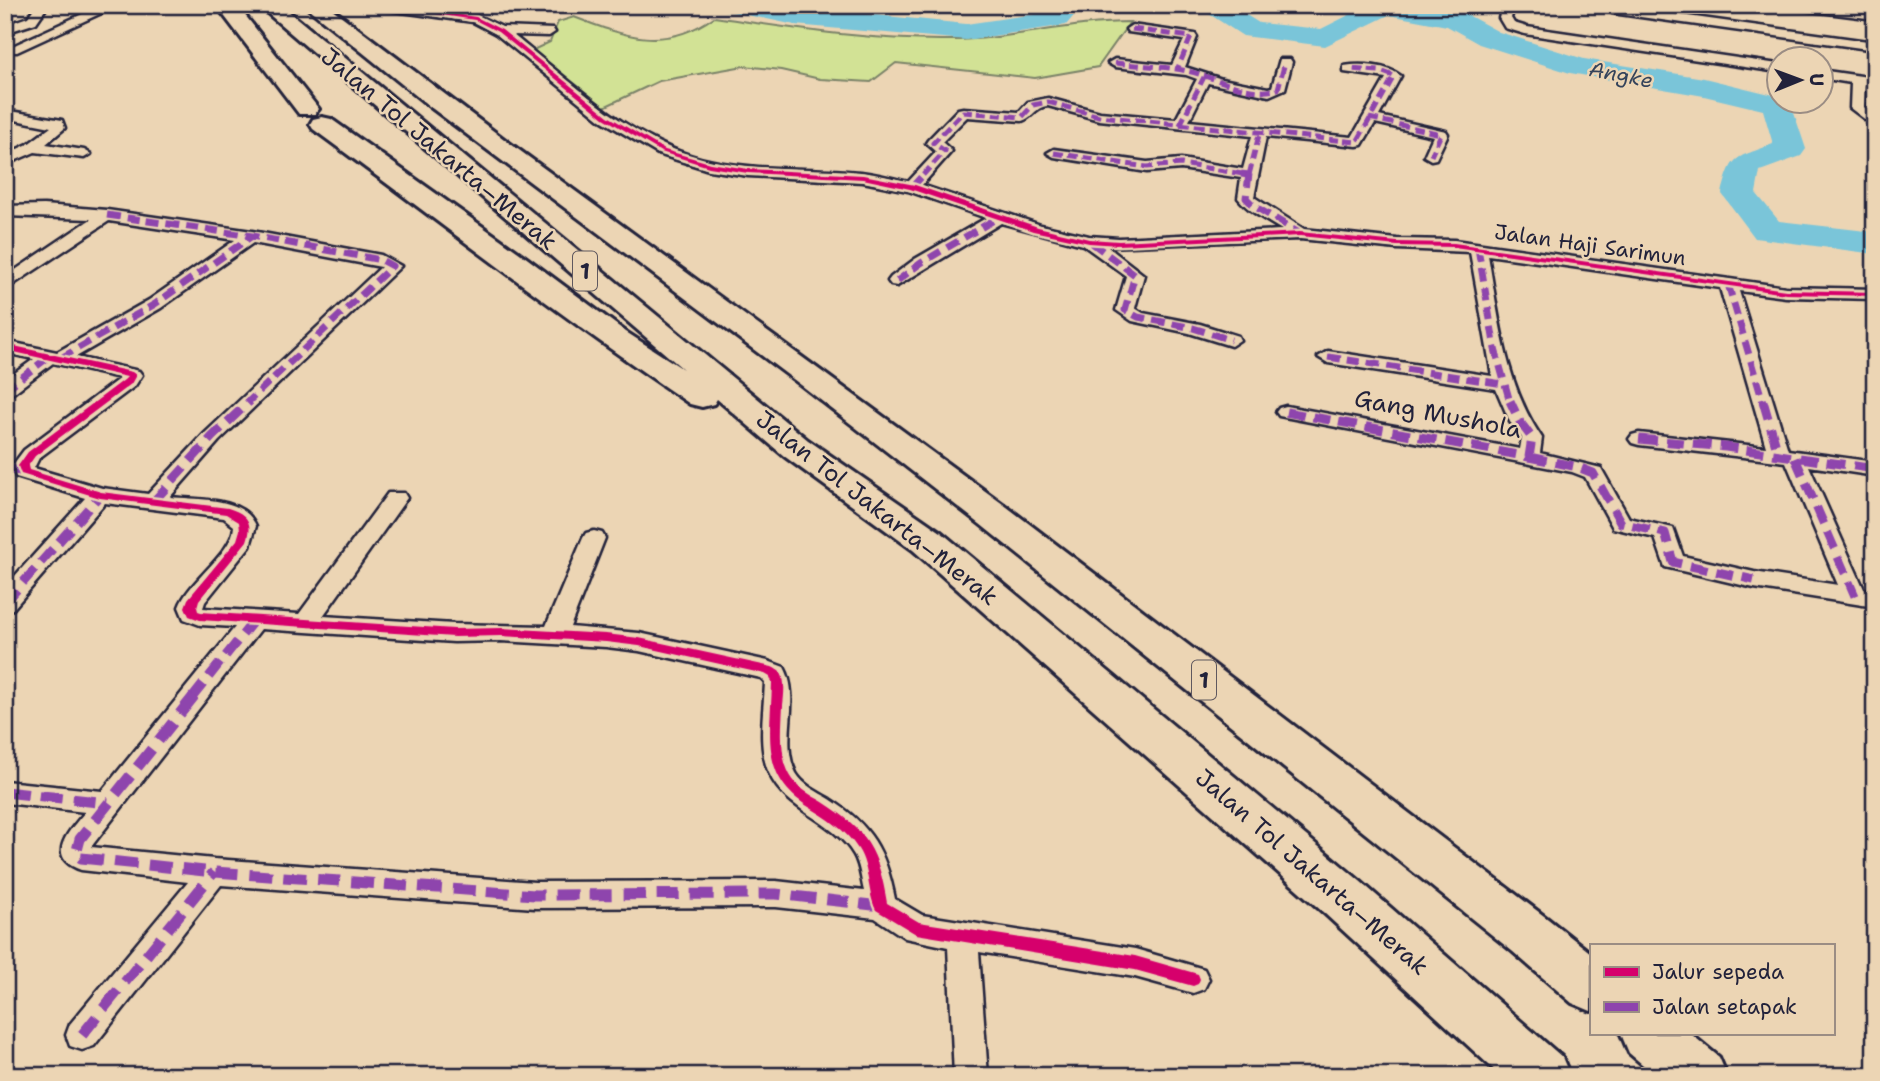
<svg xmlns="http://www.w3.org/2000/svg" width="1880" height="1081" viewBox="0 0 1880 1081" font-family="'Shantell Sans',sans-serif">
  <rect width="100%" height="100%" fill="#ecd5b4"/>
  <filter id="ink" filterUnits="userSpaceOnUse"><feTurbulence type="fractalNoise" baseFrequency=".0143" numOctaves="2"/><feDisplacementMap in="SourceGraphic" scale="14" xChannelSelector="R" yChannelSelector="G"/><feConvolveMatrix kernelMatrix="1 2 1 2 8 2 1 2 1" color-interpolation-filters="sRGB"/></filter>
  <g filter="url(#ink)">
    <path fill="#d2e295" stroke="#7a8268" stroke-width="2" d="M574,17C626,37 665,52 714,17C792,28 870,41 949,40C1010,40 1069,22 1130,22L1098,67L1035,78L896,63L871,82L820,79L781,70L744,66L659,81L604,107L533,50L550,42L558,22Z"/>
    <g fill="none" stroke-linecap="round" stroke-linejoin="round">
      <g fill="#7ac5d9" fill-rule="evenodd">
        <polygon points="720,5 775,5 966,24 1049,12 1056,5 1083,5 1066,25 966,40 795,25 724,10"/>
        <path d="M1199,5H1230L1259,23L1321,29L1369,5H1420L1464,13L1499,32L1584,59L1704,78L1778,96V102H1789L1791,104L1806,149L1801,156L1760,171L1756,193L1779,221L1875,232V254L1755,238L1722,194C1732,153 1735,159 1773,144L1763,110L1704,96L1570,73L1479,44L1447,26L1389,15L1325,46L1243,36L1203,10Z"/>
      </g>
      <defs>
        <g id="street">
          <polygon points="36,5 47,7 36,23 5,33 5,25 28,17"/>
          <polygon points="102,5 119,5 17,52 7,52 6,49"/>
          <path d="M374,5H406L476,15L502,27L553,29L555,32L549,36L513,35C573,83 635,146 713,161C762,171 812,167 861,172C877,174 893,178 908,182L936,152L926,143L928,140L958,109L963,108L1019,112L1028,102L1048,98L1100,112L1176,119L1197,79L1186,75L1115,67L1108,63L1115,59L1172,65L1184,40L1128,32L1126,29L1132,25L1195,34L1197,37L1185,67L1222,79L1268,88L1272,87L1280,59H1290L1292,62L1285,89L1269,96L1208,83L1189,121L1352,137L1386,78L1344,72V66C1361,63 1388,65 1401,76L1379,116L1446,131L1448,134L1436,159L1431,160L1424,156L1433,136L1375,123L1362,145L1357,146L1266,137L1254,197L1304,229L1397,239L1454,240L1786,287L1875,289V299L1786,297L1739,291L1788,450L1875,462V476L1809,466L1864,589L1875,591V607L1754,588L1665,567L1655,538L1613,528L1585,477L1572,472L1279,416L1276,412L1279,408L1286,406L1520,449L1522,438L1510,422L1496,389L1328,363L1318,357L1328,351L1492,376L1470,252L1397,249L1300,239L1108,247L1144,275L1135,308L1143,313L1200,324L1238,336L1240,340L1231,346L1189,333L1132,321L1116,310L1126,276L1083,245L1001,223L897,286L891,285L888,281L891,277L915,259L986,218L908,191L863,182L748,176L709,170L658,154L601,120L496,34L473,22L380,9ZM1048,106L1099,120L1252,136L1243,169L1181,159L1147,162L1054,149L1047,153L1054,157L1147,172L1181,169L1241,178L1238,198C1249,212 1266,220 1282,230L1119,238L1089,236L1041,225L922,185L952,151L942,142L967,117L1022,121C1033,118 1035,107 1048,106ZM1488,255L1720,288L1766,447L1639,433L1632,435L1629,439L1632,443L1639,445L1786,462L1838,585L1754,572L1683,556L1673,528L1629,518L1601,468L1540,453L1542,438C1505,384 1499,319 1488,255Z"/>
          <polygon points="909,5 922,5 913,12 907,8"/>
          <polygon points="1503,5 1515,5 1511,18 1514,23 1527,27 1778,64 1778,72 1525,34 1505,28 1499,18"/>
          <polygon points="1789,5 1826,5 1875,11 1875,19 1795,9"/>
          <polygon points="1616,6 1875,42 1875,50 1612,13 1612,7"/>
          <polygon points="1820,70 1875,78 1875,86 1865,85 1864,107 1875,116 1875,127 1850,108 1851,83 1820,78"/>
          <polygon points="5,110 62,120 65,128 46,144 84,150 91,154 84,158 35,152 5,165 5,155 28,144 51,127 5,118"/>
          <path d="M44,205L107,210L252,231L381,255L401,266L219,441L170,497C197,500 244,496 256,526L250,546L205,602L203,608L299,614L388,493H404L407,498L323,616L454,624L546,626L583,538L586,533L594,531L602,533L605,538L570,627L639,633L768,661L784,667C802,699 779,740 796,773C803,785 818,792 830,799C871,825 886,851 895,899L922,915L1135,949L1204,969L1209,979L1204,989L1193,993L1135,977L979,952L988,1076H954L948,947L905,938L875,918L776,907L535,908L221,885L94,1046L82,1050L70,1046L66,1035L70,1024L188,882L81,870C44,857 69,831 85,812L5,803V781L102,791L235,627L200,625L184,619L179,607C189,580 233,553 234,526L224,518L105,503L13,609L5,611V587L85,498L16,477L12,466L24,450L120,378L53,363L12,394L5,396V380L34,359L5,353V341L57,352L149,300L235,240L109,221L5,290V277L91,219L5,216V206ZM253,243L381,267L205,433L148,494L102,488L34,468L39,458L135,386L142,375L139,371L76,357L161,308ZM261,629L454,642L501,641L606,647L639,651L761,678L765,682C764,711 757,746 769,773C786,812 833,819 854,855C860,865 861,879 864,891L776,881L535,882L214,859L91,847Z"/>
        </g>
        <g id="highway">
          <polygon points="216,5 237,5 315,104 319,109 315,114 299,114"/>
          <path d="M258,5H281L808,440L941,532L1360,881L1562,1057L1570,1076H1501L1324,913L913,550L784,456L717,399L714,404L702,407L690,404C561,317 439,221 313,129L310,124L313,119L322,117L331,119L524,256L626,332L683,369Z"/>
          <polygon points="304,5 327,5 508,142 1007,507 1548,919 1591,953 1591,1011 1572,1003 1512,951 980,524 801,385 429,106"/>
          <polygon points="1621,1034 1691,1034 1719,1057 1727,1076 1656,1076 1629,1053"/>
        </g>
      </defs>
      <use href="#street" stroke="#22223b" stroke-width="5"/>
      <use href="#highway" stroke="#22223b" stroke-width="6"/>
      <use href="#street" fill="#ecd5b4" fill-rule="evenodd"/>
      <use href="#highway" fill="#ecd5b4" fill-rule="evenodd"/>
      <g stroke="#8e44ad" stroke-width="5" stroke-dasharray="10 5" stroke-linecap="butt">
        <polyline points="1132,29 1191,37 1177,70"/>
        <path d="M1115,63C1139,66 1164,66 1187,71C1213,76 1251,98 1278,89L1285,62"/>
        <polyline points="1369,118 1441,134 1431,156"/>
        <polyline points="1180,125 1204,77"/>
        <polyline points="1054,153 1147,167 1181,164 1249,175"/>
        <polyline points="923,175 945,151 933,143 963,112 1022,117 1033,105 1048,102 1099,116 1357,142 1394,76 1380,71 1349,69"/>
        <polyline points="1249,175 1260,131"/>
      </g>
      <g stroke="#8e44ad" stroke-width="7" stroke-dasharray="13 7" stroke-linecap="butt">
        <polyline points="1241,174 1249,175"/>
        <polyline points="1249,174 1246,198 1254,206 1299,233"/>
        <polyline points="912,187 924,174"/>
        <polyline points="107,215 252,236 381,260 392,266 248,402"/>
        <polyline points="1092,243 1135,275 1125,310 1138,317 1193,328 1231,340"/>
        <polyline points="1478,248 1495,349 1510,402"/>
        <polyline points="897,281 921,263 999,217"/>
        <polyline points="1728,284 1763,402"/>
        <polyline points="1328,357 1503,384"/>
        <polyline points="61,358 155,304 252,236"/>
        <polyline points="5,390 50,356"/>
      </g>
      <g stroke="#8e44ad" stroke-width="9" stroke-dasharray="18 9" stroke-linecap="butt">
        <polyline points="1763,401 1779,456"/>
        <polyline points="1286,412 1529,457 1532,438 1520,422 1510,401"/>
        <polyline points="1639,439 1726,447 1875,469"/>
        <polyline points="1529,457 1578,467 1593,473 1621,523 1665,533 1673,562 1754,580"/>
        <polyline points="1795,458 1855,596"/>
        <polyline points="5,468 24,472"/>
        <polyline points="154,501 212,437 250,401"/>
        <polyline points="5,603 100,495"/>
        <polyline points="192,698 255,619"/>
      </g>
      <g stroke="#8e44ad" stroke-width="11" stroke-dasharray="23 11" stroke-linecap="butt">
        <polyline points="194,696 80,839 76,854 81,858 214,872 535,895 776,894 881,906"/>
        <polyline points="5,792 108,803"/>
        <polyline points="82,1035 214,872"/>
      </g>
      <defs>
        <g id="cycleway">
          <polygon points="377,5 393,5 476,17 502,30 608,116 665,150 710,163 748,169 863,175 915,185 1038,227 1089,239 1119,241 1300,232 1397,242 1454,243 1786,290 1875,292 1875,296 1786,294 1454,247 1397,246 1300,236 1119,245 1089,243 1033,231 910,189 863,179 748,173 709,167 661,152 604,118 498,32 475,20"/>
          <path d="M5,344L132,372L136,375L131,384L35,456L28,466L29,470L101,492L228,508C246,514 254,521 247,541L199,600L197,607L198,611L201,612L454,629L501,628L606,634L639,638L772,667C776,669 778,670 781,673C786,682 784,695 783,705C782,727 779,755 790,775C797,788 811,795 823,802C867,830 879,852 887,903L919,922L1135,956L1198,974L1200,979L1198,984L1193,986L1135,970L916,934L876,910C867,891 870,868 858,849C846,830 827,818 809,807C759,777 771,733 772,682L770,677L765,674L639,646L606,642L501,636L454,637L200,620L189,616L185,607L188,599L237,540L240,530L239,522L226,514L100,498L21,474L18,466L28,452L124,380L127,377L5,350Z"/>
        </g>
      </defs>
      <use href="#cycleway" stroke="#ecd5b4" stroke-width="5"/>
      <use href="#cycleway" fill="#d6006c" fill-rule="evenodd"/>
    </g>
  </g>
  <g text-anchor="middle" stroke-width="5" stroke-linejoin="round" paint-order="stroke">
    <g font-size="21" font-style="italic" fill="#34435b" stroke="#ecd5b4">
      <text transform="translate(1621 75) rotate(11)" y="7">Angke</text>
    </g>
    <g font-size="21" fill="#22223b" stroke="#ecd5b4">
      <text transform="translate(1590 245) rotate(8)" y="7">Jalan Haji Sarimun</text>
    </g>
    <g fill="#ecd5b4" stroke="#5f585f" stroke-width="2">
      <rect x="573" y="251.5" width="24" height="39" rx="5"/>
      <rect x="1192" y="660.5" width="24" height="39" rx="5"/>
    </g>
    <g font-size="23" font-weight="bold" fill="#22223b">
      <text x="585" y="279">1</text>
      <text x="1204" y="688">1</text>
    </g>
    <g font-size="24" fill="#22223b" stroke="#ecd5b4">
      <text transform="translate(439 149) rotate(40)" y="8">Jalan Tol Jakarta–Merak</text>
      <text transform="translate(1438 414) rotate(11)" y="8">Gang Mushola</text>
      <text transform="translate(877 508) rotate(38)" y="8">Jalan Tol Jakarta–Merak</text>
      <text transform="translate(1312 872) rotate(41)" y="8">Jalan Tol Jakarta–Merak</text>
    </g>
  </g>
  <rect width="1880" height="1081" fill="none" stroke="#ecd5b4" stroke-width="28"/>
  <rect x="14" y="14" width="1852" height="1053" fill="none" stroke="#22223b" stroke-width="2.5" filter="url(#ink)"/>
  <rect x="1590" y="944" width="245" height="91" fill="#ecd5b4" stroke="#9b8d84" stroke-width="2"/>
  <rect x="1604" y="967" width="35" height="10" fill="#d6006c" stroke="#9b8d84" stroke-width="2"/>
  <text x="1652" y="979" font-size="21" fill="#22223b">Jalur sepeda</text>
  <rect x="1604" y="1002" width="35" height="10" fill="#8e44ad" stroke="#9b8d84" stroke-width="2"/>
  <text x="1652" y="1014" font-size="21" fill="#22223b">Jalan setapak</text>
  <g transform="translate(1800 80) rotate(89)"><circle r="33" fill="#ecd5b4" stroke="#9b8d84" stroke-width="2"/>
  <path d="M0-5L12 26L0 18L-12 26Z" fill="#22223b"/>
  <text y="-10" font-size="19" font-weight="bold" text-anchor="middle" fill="#22223b">U</text>
  </g>
</svg>
